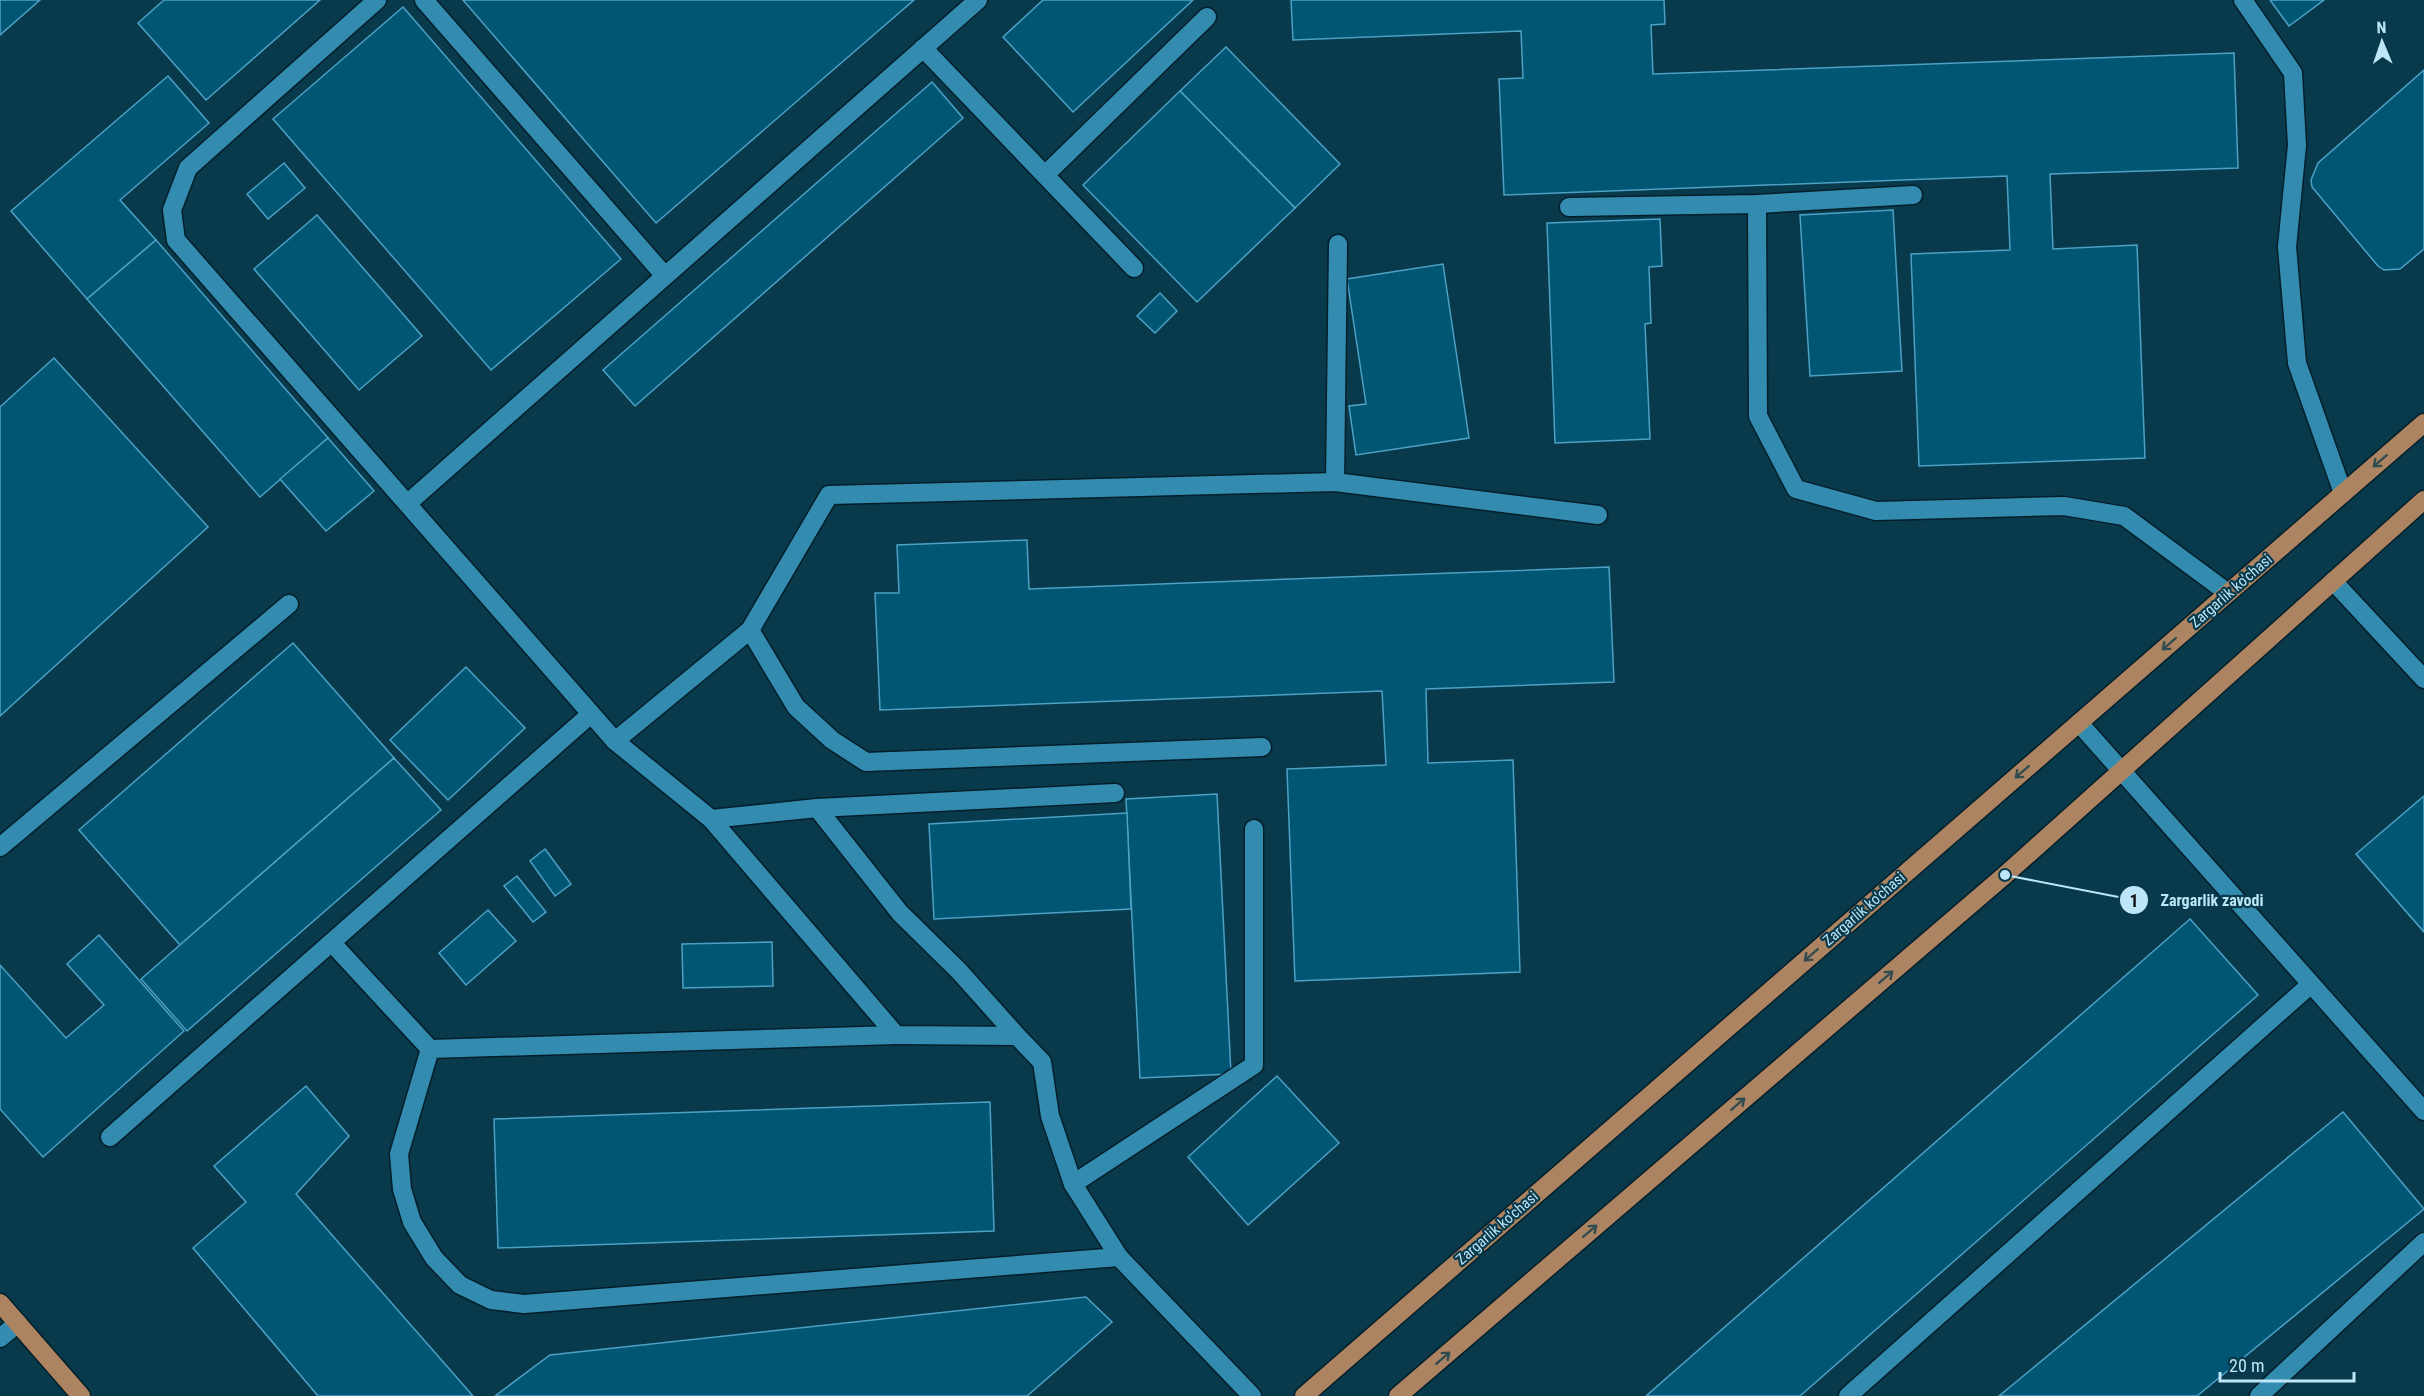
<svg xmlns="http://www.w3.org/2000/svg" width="2424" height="1396" viewBox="0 0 2424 1396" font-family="'Roboto Condensed',sans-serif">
  <rect width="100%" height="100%" fill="#083a4c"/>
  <g fill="#005673" stroke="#4ca1c6" stroke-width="1.5">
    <polygon points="0,0 40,0 0,35"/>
    <polygon points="164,0 320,0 206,100 138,23"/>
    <polygon points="463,0 914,0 656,223"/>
    <polygon points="1043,0 1193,0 1073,112 1003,37"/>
    <polygon points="1291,0 1664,0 1665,24 1651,25 1653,74 2234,53 2238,168 2050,174 2053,249 2137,245 2145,458 1919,466 1911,254 2010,250 2007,176 1504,195 1499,79 1523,78 1521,31 1293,40"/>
    <polygon points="2270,0 2324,0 2289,26"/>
    <polygon points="403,7 621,259 491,370 273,119"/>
    <polygon points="1226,47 1340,164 1295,208 1180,91"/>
    <polygon points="2424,70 2424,249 2400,269 2384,270 2378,266 2312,187 2311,180 2318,163"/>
    <polygon points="168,76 209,123 120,200 156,240 87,299 11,211"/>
    <polygon points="932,82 963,118 635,406 603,370"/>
    <polygon points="1180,91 1295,208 1197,302 1083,185"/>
    <polygon points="284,163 305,188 268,219 247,194"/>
    <polygon points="1893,210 1902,371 1810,376 1800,215"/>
    <polygon points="317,215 422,336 359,390 254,269"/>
    <polygon points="1660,219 1662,266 1649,267 1651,323 1645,324 1650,439 1555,443 1547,223"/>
    <polygon points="156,240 328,438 260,497 87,299"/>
    <polygon points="1443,264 1469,438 1356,455 1349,406 1366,404 1347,279"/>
    <polygon points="1160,293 1177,311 1155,333 1137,316"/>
    <polygon points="54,358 208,527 0,716 0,407"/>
    <polygon points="328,438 374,491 326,531 280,479"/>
    <polygon points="1027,540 1029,589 1609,567 1614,682 1426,689 1428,763 1513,760 1520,972 1295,981 1287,769 1386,765 1382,691 880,710 875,593 899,593 897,545"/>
    <polygon points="293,643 394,758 180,945 79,830"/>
    <polygon points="466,667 525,728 448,800 390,740"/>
    <polygon points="394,758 441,810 187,1031 141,979"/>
    <polygon points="1217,794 1231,1074 1140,1078 1126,799"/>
    <polygon points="2424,796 2424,932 2356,854"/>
    <polygon points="1127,813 1131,909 934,919 929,824"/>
    <polygon points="545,849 571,884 555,896 530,861"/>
    <polygon points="517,876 546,912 533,922 504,886"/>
    <polygon points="488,910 516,941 466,985 439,953"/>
    <polygon points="2190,919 2258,995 1800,1396 1646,1396"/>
    <polygon points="99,935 184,1031 43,1157 0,1109 0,965 66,1038 104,1005 67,964"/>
    <polygon points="772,942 773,986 683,988 682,944"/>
    <polygon points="1277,1076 1339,1143 1248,1225 1188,1157"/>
    <polygon points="306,1086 349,1136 296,1194 473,1396 318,1396 193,1248 246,1202 214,1166"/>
    <polygon points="990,1102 994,1231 498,1248 494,1119"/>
    <polygon points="2343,1112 2424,1209 2197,1396 1999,1396"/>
    <polygon points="1086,1297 1112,1322 1027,1396 495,1396 550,1355"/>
  </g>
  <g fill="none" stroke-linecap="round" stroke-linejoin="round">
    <defs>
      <g id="minor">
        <polyline points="377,0 188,168 172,210 176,240 615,741 711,819 896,1035 1017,1036 1042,1062 1050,1116 1073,1184 1119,1257 1252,1396"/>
        <polyline points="424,0 665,276"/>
        <polyline points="2243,0 2293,73 2297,145 2287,247 2297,363 2343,493"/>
        <polyline points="923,48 1134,268"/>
        <polyline points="1045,175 1207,17"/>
        <polyline points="1757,204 1758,416 1796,489 1876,511 2064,506 2124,516 2228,593"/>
        <polyline points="1569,207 1757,204 1913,195"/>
        <polyline points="1335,482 1338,244"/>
        <polyline points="408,503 978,0"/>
        <polyline points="2333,581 2424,679"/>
        <polyline points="750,630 796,707 832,740 866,762 1262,747"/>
        <polyline points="2079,723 2424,1111"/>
        <polyline points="615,741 750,630 829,495 1335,482 1598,515"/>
        <polyline points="817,808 900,913 959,971 1017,1036"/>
        <polyline points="711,819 817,808 1115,793"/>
        <polyline points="0,847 289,604"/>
        <polyline points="332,943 430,1049"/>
        <polyline points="896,1035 430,1049 399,1154 402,1189 412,1222 434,1258 460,1285 491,1300 524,1304 1119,1257"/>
        <polyline points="110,1137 591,714"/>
        <polyline points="1073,1184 1254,1065 1254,829"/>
        <polyline points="0,1338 18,1323"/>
        <polyline points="1848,1396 2310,985"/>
        <polyline points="2259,1396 2424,1242"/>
      </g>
      <g id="major">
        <polyline points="0,1303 81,1396"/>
        <polyline points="1304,1396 2424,423"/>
        <polyline points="1398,1396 2005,875 2424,500"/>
      </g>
    </defs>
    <use href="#minor" stroke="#041f2a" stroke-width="21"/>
    <use href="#major" stroke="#041f2a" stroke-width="21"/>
    <use href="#minor" stroke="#338cb0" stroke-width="18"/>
    <use href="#major" stroke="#ad8461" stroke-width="18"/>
  </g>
  <defs><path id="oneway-shaft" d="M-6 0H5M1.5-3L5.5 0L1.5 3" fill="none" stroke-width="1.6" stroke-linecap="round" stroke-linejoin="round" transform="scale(1.5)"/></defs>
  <g stroke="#314c51">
    <use href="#oneway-shaft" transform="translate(2380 461) rotate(139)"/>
    <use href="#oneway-shaft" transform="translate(2169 644) rotate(139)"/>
    <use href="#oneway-shaft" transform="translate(2022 772) rotate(139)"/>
    <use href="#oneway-shaft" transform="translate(1811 955) rotate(139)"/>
    <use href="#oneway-shaft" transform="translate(1886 977) rotate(-41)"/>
    <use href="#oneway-shaft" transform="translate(1738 1104) rotate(-41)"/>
    <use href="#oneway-shaft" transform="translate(1590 1231) rotate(-41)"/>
    <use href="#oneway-shaft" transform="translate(1443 1358) rotate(-41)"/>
  </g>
  <g text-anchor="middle" stroke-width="4.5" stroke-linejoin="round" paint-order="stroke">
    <g font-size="15" fill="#bee6f9" stroke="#083a4c">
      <text transform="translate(2231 591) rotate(-41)" y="5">Zargarlik ko'chasi</text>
      <text transform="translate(1864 909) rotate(-41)" y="5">Zargarlik ko'chasi</text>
      <text transform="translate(1497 1228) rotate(-41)" y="5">Zargarlik ko'chasi</text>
    </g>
  </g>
  <path fill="none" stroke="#bee6f9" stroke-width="2" d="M2005 875L2134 900"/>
  <g fill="#bee6f9" stroke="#083a4c" stroke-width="2">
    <circle cx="2005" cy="875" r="6"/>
    <circle cx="2134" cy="900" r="15"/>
  </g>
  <g font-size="18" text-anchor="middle" font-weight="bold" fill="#111">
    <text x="2134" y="907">1</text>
  </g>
  <g font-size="16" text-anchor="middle" font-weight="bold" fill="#bee6f9" stroke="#083a4c" stroke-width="4.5" stroke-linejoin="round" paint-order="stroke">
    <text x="2212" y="906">Zargarlik zavodi</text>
  </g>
  <g transform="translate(2382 42) rotate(358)" stroke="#083a4c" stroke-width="4.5" paint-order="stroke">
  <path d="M0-4.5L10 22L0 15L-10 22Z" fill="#bee6f9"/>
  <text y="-9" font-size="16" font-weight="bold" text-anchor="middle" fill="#bee6f9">N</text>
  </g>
  <path d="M2220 1372v9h134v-9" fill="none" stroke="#bee6f9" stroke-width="3"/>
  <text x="2229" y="1372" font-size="18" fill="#bee6f9" stroke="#083a4c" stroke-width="4.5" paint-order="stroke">20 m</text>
</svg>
